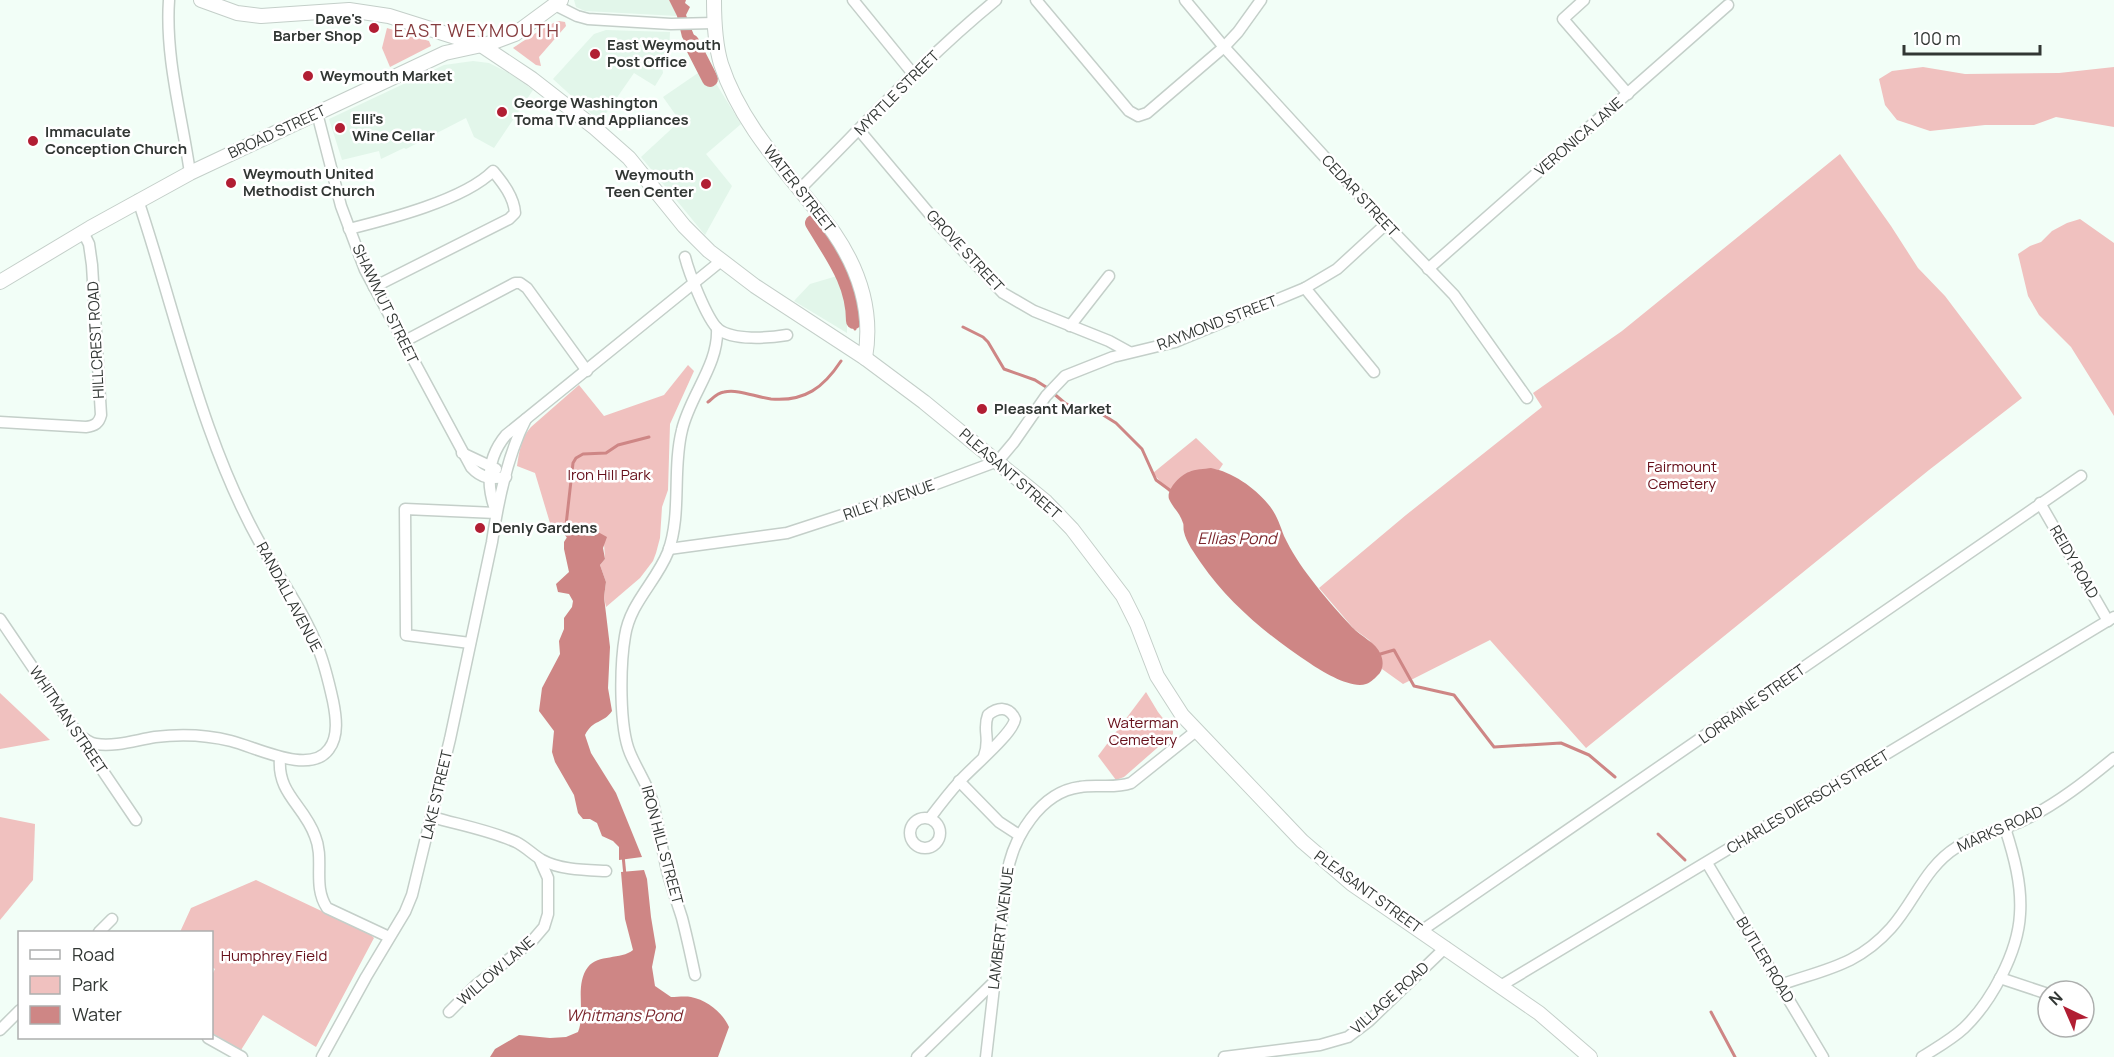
<svg xmlns="http://www.w3.org/2000/svg" width="2114" height="1057" viewBox="0 0 2114 1057" font-family="Manrope,sans-serif">
  <rect width="100%" height="100%" fill="#f2fef7"/>
  <g fill="#e2f6ea">
    <polygon points="574,0 669,0 677,16 585,11 576,7"/>
    <polygon points="606,30 670,32 669,51 662,65 663,73 655,86 634,73 600,122 553,79 594,34"/>
    <polygon points="473,61 489,63 511,74 533,90 494,148 474,137 466,118 406,149 404,148 381,159 379,151 342,160 329,119 444,65"/>
    <polygon points="698,73 707,80 712,77 741,124 706,154 732,186 705,235 641,157 680,121 663,97"/>
    <polygon points="837,276 847,303 847,333 794,301 810,284"/>
  </g>
  <g fill="#f0c1bf">
    <path d="M559,21L565,22L566,26L539,57L541,66L536,65L513,48C519,44 553,21 559,21Z"/>
    <polygon points="387,28 429,41 431,46 390,67 382,48"/>
    <polygon points="1923,67 1965,74 2059,73 2114,67 2114,127 2056,117 2034,125 1985,125 1930,131 1897,120 1885,105 1879,79 1892,71"/>
    <polygon points="1840,154 1891,226 1918,268 1945,296 2022,398 1929,470 1586,748 1490,640 1403,684 1382,669 1381,655 1369,640 1354,629 1319,588 1406,515 1542,407 1533,393 1622,331"/>
    <polygon points="2080,219 2114,243 2114,416 2071,347 2039,315 2028,296 2018,254 2030,246 2041,242 2052,231 2067,223"/>
    <path d="M688,365L694,371L670,424L668,490L662,507L660,538L656,553L653,561L640,578L606,607L604,597L606,582L600,565L605,559L604,543L596,535L553,533L535,473L517,466C519,452 521,438 531,427L579,385L604,416L664,395Z"/>
    <path d="M1196,438L1223,464L1219,470C1198,465 1181,475 1169,492L1153,473Z"/>
    <polygon points="1146,692 1158,712 1173,731 1173,734 1124,777 1116,780 1098,756"/>
    <polygon points="0,693 50,740 0,749"/>
    <polygon points="0,817 35,824 33,880 0,920"/>
    <polygon points="256,880 370,934 374,938 316,1047 263,1015 241,1050 212,1033 212,975 215,969 212,967 212,932 180,932 191,908"/>
  </g>
  <g fill="#ce8685">
    <polygon points="669,0 686,0 685,3 690,7 686,15 699,48 701,63 689,49 682,37 677,16"/>
    <path d="M1211,468C1232,472 1254,487 1268,504C1276,513 1280,525 1284,536C1291,551 1301,566 1311,579C1323,595 1338,612 1352,627C1361,637 1376,642 1381,655C1384,663 1383,671 1377,676C1374,679 1370,683 1366,684C1351,689 1323,672 1311,664C1270,637 1230,605 1201,563C1195,554 1186,542 1184,532C1183,529 1184,525 1183,523C1180,513 1173,508 1169,499C1166,490 1180,475 1189,472C1195,469 1204,469 1211,468Z"/>
    <path d="M598,532L607,537L603,548L605,559L600,565L606,582L604,597L610,647L608,688L612,711C603,724 593,719 585,735L591,753L616,793L642,857L619,860V847L613,841L602,836L597,823L590,819H583L578,813L574,795L555,762L552,752L554,731L539,711L542,688L560,654L559,641L564,629V618L572,607L573,601L569,594L558,592L556,584L569,572L564,549V542L569,534L594,536Z"/>
    <path d="M644,870L647,879L651,917L656,947L652,967L655,986L671,997C677,997 685,996 691,997C707,1000 723,1013 729,1027L718,1057H490L495,1049L519,1035L550,1038L566,1037L578,1032C586,1013 574,985 588,967C598,954 621,960 633,950L625,919L621,872Z"/>
  </g>
  <g fill="none" stroke-linecap="round" stroke-linejoin="round">
    <g stroke="#ce8685" stroke-width="3">
      <polyline points="963,327 983,337 988,342 1004,369 1035,380 1046,387 1066,404 1100,413 1116,423 1142,449 1156,480 1171,491"/>
      <polyline points="855,329 854,321 858,321"/>
      <path d="M708,402C713,398 717,393 724,392C739,389 755,397 771,399C805,402 824,387 841,361"/>
      <polyline points="570,539 566,534 566,525 573,463 576,458 583,454 606,453 618,445 649,437"/>
      <polyline points="1377,655 1394,650 1414,686 1454,695 1494,747 1561,743 1589,755 1615,777"/>
      <polyline points="1658,834 1685,860"/>
      <polyline points="623,855 625,876"/>
      <polyline points="1711,1012 1735,1057"/>
    </g>
    <g stroke="#ce8685" stroke-width="16">
      <polyline points="691,42 710,79"/>
      <path d="M813,223C832,255 854,282 854,321"/>
    </g>
    <defs>
      <g id="minor">
        <path d="M169,0C165,58 182,116 190,173"/>
        <polyline points="853,0 914,75"/>
        <polyline points="1036,0 1129,111 1138,116 1147,113 1224,47 1238,32 1261,0"/>
        <polyline points="1185,0 1224,47 1386,224 1454,295 1527,398"/>
        <polyline points="1584,0 1563,19 1628,94"/>
        <polyline points="555,5 577,16 588,19 671,24 714,23"/>
        <path d="M317,113L341,206L365,270L471,467C482,479 491,479 506,477"/>
        <polyline points="859,130 938,224 1003,293 1034,311 1109,341 1129,352"/>
        <path d="M800,189C864,125 926,57 996,0"/>
        <path d="M349,229C389,219 464,200 493,171C503,183 514,197 515,213L509,219L374,287"/>
        <path d="M685,257C689,273 707,319 718,329C733,341 769,338 787,335"/>
        <polyline points="1428,269 1728,5"/>
        <polyline points="1305,288 1374,372"/>
        <polyline points="1070,326 1109,276"/>
        <polyline points="403,342 515,283 520,283 527,288 587,371"/>
        <path d="M0,422L86,427C95,426 99,423 101,415L92,265L89,244L83,232"/>
        <polyline points="462,453 496,469"/>
        <polyline points="2040,503 2108,621"/>
        <path d="M496,512C486,485 486,459 506,435L721,261"/>
        <polyline points="669,549 787,533 928,487 998,461 1014,442 1046,396 1065,376 1113,357 1175,342 1305,288 1337,269 1386,224"/>
        <polyline points="0,619 136,820"/>
        <polyline points="470,643 406,635 405,509 496,513"/>
        <path d="M77,733C83,738 89,743 96,744C115,747 136,740 155,737C180,734 207,735 231,741C256,747 310,776 329,749C339,736 336,716 333,701C329,683 325,665 318,648C304,612 280,579 261,545C201,438 177,316 138,200"/>
        <path d="M280,758C277,794 304,805 315,836C325,860 312,885 327,908L389,937"/>
        <polyline points="959,781 999,822 1019,835"/>
        <path d="M432,817C460,825 489,830 516,842C526,847 533,855 542,860C560,870 586,870 606,871"/>
        <circle cx="925" cy="833" r="15"/>
        <path d="M930,818C939,806 949,793 959,782C971,768 1013,734 1015,719C1009,706 998,707 988,715C982,730 991,739 984,756"/>
        <polyline points="1707,863 1823,1057"/>
        <polyline points="1421,931 2081,476"/>
        <polyline points="99,932 112,919"/>
        <path d="M695,975C691,956 687,937 682,918C677,902 671,886 667,870C662,848 658,825 653,803C648,785 637,770 630,753C619,727 620,665 625,636C630,603 656,582 668,552C682,514 672,469 682,430C690,395 719,365 717,328"/>
        <polyline points="2000,978 2048,994"/>
        <polyline points="1502,985 2114,617"/>
        <path d="M1780,985C1825,969 1857,966 1891,928C1915,901 1925,867 1957,847C1977,834 2003,831 2024,820C2057,804 2086,781 2114,758"/>
        <polyline points="449,1012 476,985 532,941 544,927 548,914 548,878 540,860"/>
        <polyline points="0,1030 20,1010"/>
        <polyline points="208,1038 242,1057"/>
        <path d="M322,1057L366,977L405,912L412,895L450,739L492,542C498,501 507,456 526,419"/>
        <polyline points="917,1057 994,982"/>
        <path d="M986,1057L1007,874C1013,838 1040,792 1080,787C1097,784 1114,789 1131,783L1196,731"/>
        <polyline points="1224,1057 1320,1045 1348,1037 1369,1021 1446,947"/>
        <path d="M1922,1057C1936,1048 1951,1040 1964,1028C1991,1002 2018,953 2020,914C2022,885 2014,856 2005,828"/>
      </g>
      <g id="major">
        <polyline points="201,0 237,13 261,16 349,10 389,16 481,45 532,79 595,128 629,158 684,226 709,251 755,286 865,358 924,402 1046,502 1072,529 1123,596 1137,624 1157,676 1182,715 1302,841 1352,884 1539,1013 1590,1057"/>
        <path d="M714,0C714,22 715,44 721,64C742,129 795,180 834,233C860,271 873,313 865,358"/>
        <polyline points="0,282 90,228 190,173 445,53 491,43 515,34 561,0"/>
      </g>
    </defs>
    <use href="#minor" stroke="#c4cfc9" stroke-width="13"/>
    <use href="#major" stroke="#c4cfc9" stroke-width="16"/>
    <use href="#minor" stroke="#fff" stroke-width="10"/>
    <use href="#major" stroke="#fff" stroke-width="14"/>
  </g>
  <g fill="#b11e33" stroke="#fff" stroke-width="2">
    <circle cx="374" cy="28" r="6"/>
    <circle cx="595" cy="54" r="6"/>
    <circle cx="308" cy="76" r="6"/>
    <circle cx="502" cy="112" r="6"/>
    <circle cx="340" cy="128" r="6"/>
    <circle cx="33" cy="141" r="6"/>
    <circle cx="231" cy="183" r="6"/>
    <circle cx="706" cy="184" r="6"/>
    <circle cx="982" cy="409" r="6"/>
    <circle cx="480" cy="528" r="6"/>
  </g>
  <g text-anchor="middle" stroke-width="5" stroke-linejoin="round" paint-order="stroke">
    <g font-size="15" font-weight="bold" fill="#323734" stroke="#fff" text-anchor="start">
      <text x="362" y="24" text-anchor="end">Dave's<tspan x="362" dy="17">Barber Shop</tspan></text>
      <text x="607" y="50">East Weymouth<tspan x="607" dy="17">Post Office</tspan></text>
      <text x="320" y="81">Weymouth Market</text>
      <text x="514" y="108">George Washington<tspan x="514" dy="17">Toma TV and Appliances</tspan></text>
      <text x="352" y="124">Elli's<tspan x="352" dy="17">Wine Cellar</tspan></text>
      <text x="45" y="137">Immaculate<tspan x="45" dy="17">Conception Church</tspan></text>
      <text x="243" y="179">Weymouth United<tspan x="243" dy="17">Methodist Church</tspan></text>
      <text x="694" y="180" text-anchor="end">Weymouth<tspan x="694" dy="17">Teen Center</tspan></text>
      <text x="994" y="414">Pleasant Market</text>
      <text x="492" y="533">Denly Gardens</text>
    </g>
    <g font-size="15" fill="#323734" stroke="#fff">
      <text transform="translate(897 93) rotate(-45)" y="5">MYRTLE STREET</text>
      <text transform="translate(277 132) rotate(-25)" y="5">BROAD STREET</text>
      <text transform="translate(1579 137) rotate(-41)" y="5">VERONICA LANE</text>
      <text transform="translate(799 189) rotate(52)" y="5">WATER STREET</text>
      <text transform="translate(1360 196) rotate(47)" y="5">CEDAR STREET</text>
      <text transform="translate(965 251) rotate(47)" y="5">GROVE STREET</text>
      <text transform="translate(385 304) rotate(64)" y="5">SHAWMUT STREET</text>
      <text transform="translate(1217 323) rotate(-21)" y="5">RAYMOND STREET</text>
      <text transform="translate(96 340) rotate(-93)" y="5">HILLCREST ROAD</text>
      <text transform="translate(1010 474) rotate(41)" y="5">PLEASANT STREET</text>
      <text transform="translate(889 500) rotate(-19)" y="5">RILEY AVENUE</text>
      <text transform="translate(2074 562) rotate(60)" y="5">REIDY ROAD</text>
      <text transform="translate(289 597) rotate(62)" y="5">RANDALL AVENUE</text>
      <text transform="translate(1752 704) rotate(-35)" y="5">LORRAINE STREET</text>
      <text transform="translate(68 720) rotate(56)" y="5">WHITMAN STREET</text>
      <text transform="translate(437 795) rotate(-77)" y="5">LAKE STREET</text>
      <text transform="translate(1808 802) rotate(-31)" y="5">CHARLES DIERSCH STREET</text>
      <text transform="translate(2000 829) rotate(-24)" y="5">MARKS ROAD</text>
      <text transform="translate(662 845) rotate(75)" y="5">IRON HILL STREET</text>
      <text transform="translate(1368 892) rotate(36)" y="5">PLEASANT STREET</text>
      <text transform="translate(1001 928) rotate(-83)" y="5">LAMBERT AVENUE</text>
      <text transform="translate(1765 960) rotate(59)" y="5">BUTLER ROAD</text>
      <text transform="translate(496 971) rotate(-41)" y="5">WILLOW LANE</text>
      <text transform="translate(1390 998) rotate(-42)" y="5">VILLAGE ROAD</text>
    </g>
    <g font-size="15" fill="#660f1a" stroke="#fff">
      <text x="1682" y="472">Fairmount<tspan x="1682" dy="17">Cemetery</tspan></text>
      <text x="609" y="480">Iron Hill Park</text>
      <text x="1143" y="728">Waterman<tspan x="1143" dy="17">Cemetery</tspan></text>
      <text x="274" y="961">Humphrey Field</text>
    </g>
    <g font-size="16" font-style="italic" fill="#7b252b" stroke="#fff">
      <text x="1237" y="544">Ellias Pond</text>
      <text x="624" y="1021">Whitmans Pond</text>
    </g>
    <g font-size="18" letter-spacing="1.5" fill="#863d3f" stroke="#fff">
      <text x="477" y="37">EAST WEYMOUTH</text>
    </g>
  </g>
  <rect x="18" y="931" width="195" height="108" fill="#ffffff" stroke="#adafae" stroke-width="1.5"/>
  <rect x="30" y="950" width="30" height="9" fill="#ffffff" stroke="#adafae" stroke-width="1.5"/>
  <text x="72" y="961" font-size="18" fill="#323734">Road</text>
  <rect x="30" y="976" width="30" height="18" fill="#f0c1bf" stroke="#adafae" stroke-width="1.5"/>
  <text x="72" y="991" font-size="18" fill="#323734">Park</text>
  <rect x="30" y="1006" width="30" height="18" fill="#ce8685" stroke="#adafae" stroke-width="1.5"/>
  <text x="72" y="1021" font-size="18" fill="#323734">Water</text>
  <g transform="translate(2066 1009) rotate(316)"><circle r="28" fill="#ffffff" stroke="#adafae" stroke-width="1.5"/>
  <path d="M0-4.5L10 22L0 15L-10 22Z" fill="#b11e33"/>
  <text y="-9" font-size="16" font-weight="bold" text-anchor="middle" fill="#323734">N</text>
  </g>
  <path d="M1904 45v9h136v-9" fill="none" stroke="#323734" stroke-width="3"/>
  <text x="1913" y="45" font-size="18" fill="#323734" stroke="#ffffff" stroke-width="4.5" paint-order="stroke">100 m</text>
</svg>
